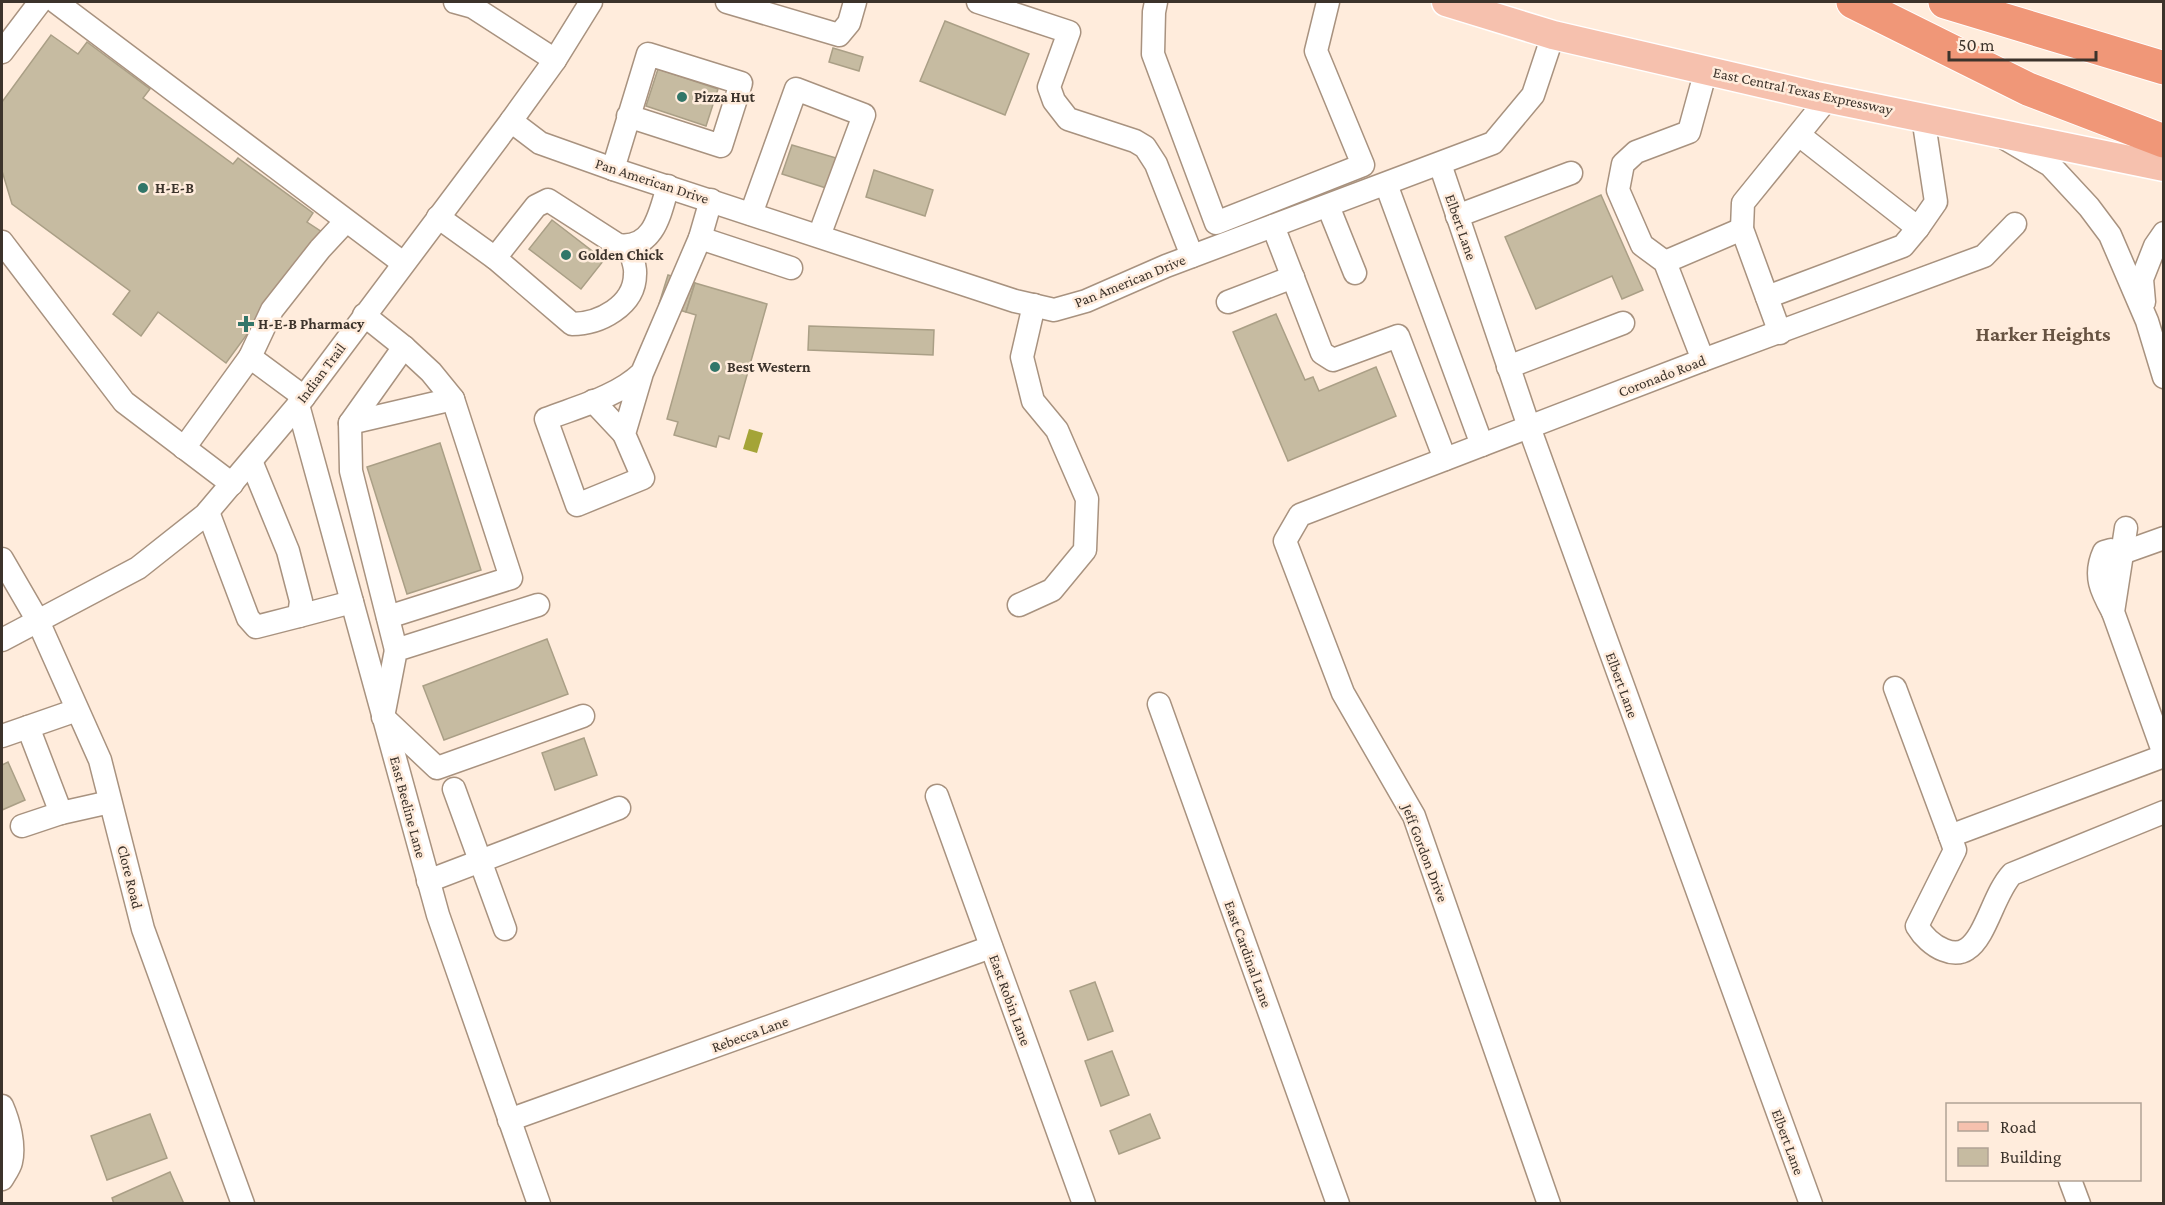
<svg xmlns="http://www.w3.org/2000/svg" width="2165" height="1205" viewBox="0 0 2165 1205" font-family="'Crimson Pro',serif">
  <rect width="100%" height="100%" fill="#ffecdc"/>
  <polygon fill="#a4a437" points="749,429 763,433 757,453 743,449"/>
  <g fill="#c6bba1" stroke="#aa9f86" stroke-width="1.5">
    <polygon points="945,21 1029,54 1005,115 920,81"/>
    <polygon points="51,35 78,54 87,42 150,89 143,98 233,164 238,158 313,213 307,222 322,232 226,363 158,312 141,336 113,314 130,291 12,204 2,171 2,102"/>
    <polygon points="833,48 863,57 859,71 829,62"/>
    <polygon points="658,69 718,89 706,126 646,106"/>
    <polygon points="792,145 836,158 826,188 782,174"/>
    <polygon points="874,170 933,190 925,216 866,197"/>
    <polygon points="1601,195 1643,290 1622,299 1612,276 1536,309 1505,237"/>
    <polygon points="552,220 604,260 581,289 529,249"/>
    <polygon points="668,275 695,283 686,312 659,304"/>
    <polygon points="695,283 767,304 729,439 719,436 716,447 674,435 678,422 667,419 696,315 686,312"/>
    <polygon points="1276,314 1305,380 1313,377 1319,391 1376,367 1396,416 1288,461 1233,332"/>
    <polygon points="809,326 934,330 933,355 808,350"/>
    <polygon points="440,443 481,570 407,594 367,467"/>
    <polygon points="547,639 568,694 444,740 423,686"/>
    <polygon points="584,738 597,775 555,790 542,753"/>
    <polygon points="8,762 25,800 2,810 2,765"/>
    <polygon points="1095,982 1113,1031 1088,1040 1070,991"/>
    <polygon points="1112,1051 1129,1095 1101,1106 1085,1061"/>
    <polygon points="150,1114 167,1158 107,1180 91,1136"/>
    <polygon points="1150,1114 1160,1138 1119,1154 1110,1131"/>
    <polygon points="170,1172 184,1204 114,1204 112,1198"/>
  </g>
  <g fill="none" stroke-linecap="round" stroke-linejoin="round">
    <defs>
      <g id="minor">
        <polyline points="56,2 403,263"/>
        <polyline points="455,2 473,7 555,60"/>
        <polyline points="727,2 839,35 849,23 855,2"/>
        <polyline points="978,2 1069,32 1049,87 1054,101 1068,119 1135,141 1145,147 1156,164 1192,256"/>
        <polyline points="1156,2 1154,12 1153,54 1216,223 1363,165 1316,51 1328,2"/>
        <polyline points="2,52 40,2"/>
        <polyline points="511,121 540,143 613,169 1015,301 1054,310 1086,301 1166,266 1493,143 1533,95 1553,35"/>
        <polyline points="1799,135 1918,228 1936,202 1923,117"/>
        <polyline points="2006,139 2050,165 2089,207 2110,235 2147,321 2164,377"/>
        <polyline points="1440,164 1529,427 1811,1204"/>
        <polyline points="613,169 648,54 741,83 721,146 628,116"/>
        <polyline points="1386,184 1482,445"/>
        <polyline points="1328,206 1355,273"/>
        <polyline points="751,214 796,89 864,115 819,236"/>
        <polyline points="1457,216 1571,173"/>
        <path d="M438,217L495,258L536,206L548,200L618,245C654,250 660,213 668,186"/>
        <polyline points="1273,226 1322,353 1333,360 1398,336 1445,459"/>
        <polyline points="700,238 791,268"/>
        <polyline points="2,242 124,402 232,484"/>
        <path d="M495,258L572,324C599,324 635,306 635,274C636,266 631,255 629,247"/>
        <polyline points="1665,262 1742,229"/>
        <polyline points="1767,297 1903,246 1918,228"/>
        <polyline points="1228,302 1293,277"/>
        <polyline points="2144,302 2142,279 2155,246 2164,233"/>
        <polyline points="364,315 404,347 431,372 453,399 511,578 388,617"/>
        <polyline points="1780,333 1742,229 1743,203 1828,98"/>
        <polyline points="250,357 272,310 320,249 346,221"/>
        <polyline points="1703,360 1665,262 1642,245 1618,190 1623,164 1636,152 1689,132 1706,70"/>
        <polyline points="1508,367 1623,323"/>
        <path d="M642,373C617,397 577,407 546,419L577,505L643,478L624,434L642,373L700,238L711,200"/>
        <polyline points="593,401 624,434"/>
        <polyline points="298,405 438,915 539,1204"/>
        <polyline points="350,423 404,347"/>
        <polyline points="184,448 250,357 304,397"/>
        <polyline points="208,512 248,618 256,627 299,616 301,601 288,551 251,461"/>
        <polyline points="2126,528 2113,612 2164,754"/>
        <polyline points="2,559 38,621 100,760 143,929 243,1204"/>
        <polyline points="538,605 396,650 383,717 437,768 583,716"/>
        <polyline points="1019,605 1052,590 1085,550 1087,499 1057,430 1033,401 1022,357 1034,305"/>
        <path d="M2113,612C2102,592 2093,576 2104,552L2111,550L2122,553L2164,538"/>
        <polyline points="299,616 352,602"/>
        <polyline points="2,640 138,568 205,515 298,405 511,121 555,60 591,2"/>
        <polyline points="396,650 351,471 350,423 453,399"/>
        <polyline points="1895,688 1950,836 2164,756"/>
        <polyline points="1159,704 1338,1204"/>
        <polyline points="2,736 77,710"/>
        <polyline points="454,789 505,929"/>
        <polyline points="937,796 1084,1204"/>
        <polyline points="61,813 110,802"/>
        <polyline points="22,826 61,813 28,727"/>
        <path d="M1950,836L1955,850L1917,926C1923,936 1933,946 1944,950C1951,953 1960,954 1967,949C1986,937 1994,893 2012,874L2164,812"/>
        <polyline points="428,881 619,808"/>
        <path d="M2,1106C9,1122 15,1145 11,1162C10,1167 5,1174 2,1179"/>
        <polyline points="509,1120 991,947"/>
        <polyline points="2070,1180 2079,1204"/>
        <polyline points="1549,1204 1414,816 1343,693 1285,541 1300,515 1703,360 1984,256 2015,224"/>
      </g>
      <polyline id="major" points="1446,2 1553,35 1816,96 2164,167"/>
      <g id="highway">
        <polyline points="1853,2 2028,89 2164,141"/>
        <polyline points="1945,2 2164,68"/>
      </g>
    </defs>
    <use href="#minor" stroke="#a8927f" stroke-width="25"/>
    <use href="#major" stroke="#fff" stroke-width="31"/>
    <use href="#highway" stroke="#fff" stroke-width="35"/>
    <use href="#minor" stroke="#fff" stroke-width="22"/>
    <use href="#major" stroke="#f6c1ae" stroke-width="28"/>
    <use href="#highway" stroke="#f09778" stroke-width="33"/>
  </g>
  <g fill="#327669" stroke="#ffecdc" stroke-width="2">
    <circle cx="682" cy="97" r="6"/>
    <circle cx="143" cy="188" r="6"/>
    <circle cx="566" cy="255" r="6"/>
    <path d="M243 315h6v6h6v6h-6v6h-6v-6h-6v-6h6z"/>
    <circle cx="715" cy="367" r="6"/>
  </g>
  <g text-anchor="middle" stroke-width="5" stroke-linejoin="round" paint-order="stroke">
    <g font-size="15" fill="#3c332b" stroke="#ffecdc">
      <text transform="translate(1803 91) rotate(12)" y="5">East Central Texas Expressway</text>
      <text transform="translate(652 181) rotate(18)" y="5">Pan American Drive</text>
      <text transform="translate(1461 227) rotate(71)" y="5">Elbert Lane</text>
      <text transform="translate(1130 281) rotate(-22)" y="5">Pan American Drive</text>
      <text transform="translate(321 373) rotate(-53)" y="5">Indian Trail</text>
      <text transform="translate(1662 376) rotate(-21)" y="5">Coronado Road</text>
      <text transform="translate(1622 685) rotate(70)" y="5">Elbert Lane</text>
      <text transform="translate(408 807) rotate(75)" y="5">East Beeline Lane</text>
      <text transform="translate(1425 853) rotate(69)" y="5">Jeff Gordon Drive</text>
      <text transform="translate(130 877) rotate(76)" y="5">Clore Road</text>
      <text transform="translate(1248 954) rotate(70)" y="5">East Cardinal Lane</text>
      <text transform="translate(1010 1000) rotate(70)" y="5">East Robin Lane</text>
      <text transform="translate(750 1034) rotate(-20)" y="5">Rebecca Lane</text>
      <text transform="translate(1788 1142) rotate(70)" y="5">Elbert Lane</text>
    </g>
    <g font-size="15" font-weight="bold" fill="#3c332b" stroke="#ffecdc" text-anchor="start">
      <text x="694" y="102">Pizza Hut</text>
      <text x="155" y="193">H-E-B</text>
      <text x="578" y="260">Golden Chick</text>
      <text x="258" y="329">H-E-B Pharmacy</text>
      <text x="727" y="372">Best Western</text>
    </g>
    <g font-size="21" font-weight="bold" fill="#675342" stroke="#ffecdc">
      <text x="2043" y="341">Harker Heights</text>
    </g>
  </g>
  <rect width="2165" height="1205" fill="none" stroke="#3c332b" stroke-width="6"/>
  <rect x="1946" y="1103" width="195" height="78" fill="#ffecdc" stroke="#b1a295" stroke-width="1.5"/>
  <rect x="1958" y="1122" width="30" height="9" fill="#f6c1ae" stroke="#b1a295" stroke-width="1.5"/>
  <text x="2000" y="1133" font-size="18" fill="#3c332b">Road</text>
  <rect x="1958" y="1148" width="30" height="18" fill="#c6bba1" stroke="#b1a295" stroke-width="1.5"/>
  <text x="2000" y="1163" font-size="18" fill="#3c332b">Building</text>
  <path d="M1949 51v9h147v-9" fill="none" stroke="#3c332b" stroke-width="3"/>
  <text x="1958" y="51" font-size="18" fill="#3c332b" stroke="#ffecdc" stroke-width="4.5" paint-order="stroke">50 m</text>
</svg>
